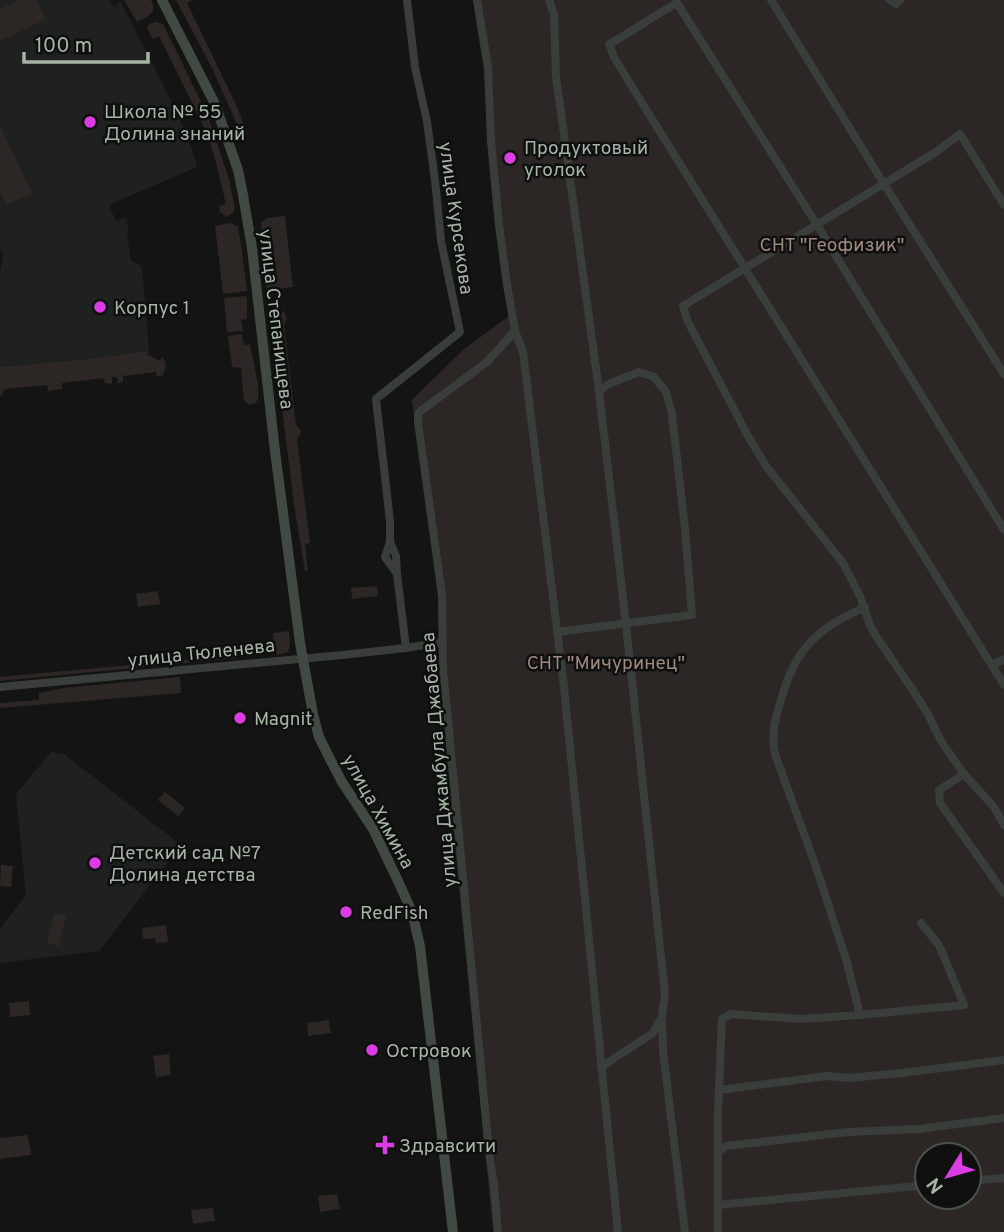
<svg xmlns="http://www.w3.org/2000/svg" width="1004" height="1232" viewBox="0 0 1004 1232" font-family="Overpass,sans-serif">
  <rect width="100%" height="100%" fill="#131413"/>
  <g fill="#1f2120">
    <polygon points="0,0 110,0 114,7 120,1 174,106 191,146 197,167 109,205 116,221 125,218 129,228 127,232 131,261 142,266 149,351 91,359 0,367 0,272 3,254 0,250"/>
    <polygon points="51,752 64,754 181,845 99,951 0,963 0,929 26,895 16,794"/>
  </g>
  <g fill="#2c2724" fill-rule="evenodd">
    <polygon points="19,0 37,0 46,19 0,41 0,9"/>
    <polygon points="124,0 151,0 153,5 153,11 147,17 137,22"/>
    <polygon points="176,0 192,0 187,3 238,109 247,133 244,143 232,113 212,68"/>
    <path d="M473,0H1004V1232H493L447,766L439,650L438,597L427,500L412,400L464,349L512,314L487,91ZM927,1155H969V1197H927Z"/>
    <polygon points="156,22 163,24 207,114 229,179 235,208 233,213 226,217 220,212 219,206 226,204 214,155 203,125 159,36 153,39 147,28 149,24"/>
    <polygon points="0,126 32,193 7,205 0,191"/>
    <polygon points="285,216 293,287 267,290 261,223 267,218"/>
    <polygon points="230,223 238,227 241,244 247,291 223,294 215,226"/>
    <polygon points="247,296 247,319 241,320 243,331 227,332 224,298"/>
    <polygon points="279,311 284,312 287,319 284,325 296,425 301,431 300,435 297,439 310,543 305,544 308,571 305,571 295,511 271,321 275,313"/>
    <polygon points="242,334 244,345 250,344 258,384 258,400 254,404 248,404 244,400 241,368 232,367 228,336"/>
    <path d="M149,351L147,354L160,361L162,357C167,362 166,369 163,375L157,377L156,372L123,376V382L118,383L117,377H112V384L105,383L104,378L62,383V389L48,391L47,385L4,389L2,396H0V367L88,359Z"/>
    <polygon points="377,586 378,596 352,599 351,588"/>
    <polygon points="158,591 160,604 138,607 136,594"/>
    <polygon points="289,631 290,644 288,652 277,655 274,650 273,633"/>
    <polygon points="237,655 237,658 0,681 0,677"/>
    <polygon points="180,677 181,693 0,708 0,703 39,700 39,693 63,688"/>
    <polygon points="165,792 185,808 178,816 158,800"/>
    <polygon points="1,865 13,866 11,887 0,886"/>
    <polygon points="54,913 66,916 59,946 47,943"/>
    <polygon points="166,925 168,942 156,943 155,938 143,939 142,928"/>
    <polygon points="29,1001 30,1015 10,1017 9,1003"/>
    <polygon points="329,1020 331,1033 308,1036 307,1023"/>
    <polygon points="169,1054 171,1075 156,1077 153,1056"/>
    <polygon points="28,1135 31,1155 0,1159 0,1138"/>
    <polygon points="337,1194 340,1209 320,1212 318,1196"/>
    <polygon points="213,1208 215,1221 193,1224 191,1210"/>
  </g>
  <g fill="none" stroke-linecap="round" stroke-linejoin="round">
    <g stroke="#393e3a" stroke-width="8">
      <polyline points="477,0 488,67 491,141 499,225 507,285 515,331 523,352 564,687 618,1232"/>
      <polyline points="549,0 554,15 556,76 599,391 626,624 665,994 662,1017 653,1033 601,1067"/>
      <polyline points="771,0 884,184 1004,374"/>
      <polyline points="890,0 896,4 900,0"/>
      <polyline points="1004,205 960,134 936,152 683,306 688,322 748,436 766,466 843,563 860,596 870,625 878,639 912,689 928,714 941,741 964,774 939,790 940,803 1004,893"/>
      <path d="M1004,530L817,225L677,3C653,16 632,32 609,44L614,57L634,90L1004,685"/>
      <polyline points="390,542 396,556 397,574"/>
      <path d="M865,607C853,613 841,618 831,625C802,644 790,668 781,700C775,721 771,733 775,754L816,867L846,959L860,1015L964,1005L939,945L921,923"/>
      <polyline points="557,632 692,615 685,529 672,414 666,392 654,377 639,372 611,383 599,391"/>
      <polyline points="406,648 397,574 385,557 390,542 390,521 376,399 460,332 441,241 435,180 427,122 415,67 407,0"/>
      <polyline points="992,665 1004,659"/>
      <polyline points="0,687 342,655 406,648 443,642"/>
      <polyline points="964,774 994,807 1004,825"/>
      <polyline points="662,1017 663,1051 685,1232"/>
      <polyline points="719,1090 827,1076 849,1078 902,1073 1004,1060"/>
      <polyline points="718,1152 726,1146 848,1132 919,1129 1004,1118"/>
      <polyline points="969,1181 1004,1178"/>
      <polyline points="718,1205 927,1185"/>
      <polyline points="498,1232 494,1185 489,1152 443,668 442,595 418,422 418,413 487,362 515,331"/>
      <polyline points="718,1232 718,1112 722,1019 731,1014 800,1019 860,1015"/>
    </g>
    <polyline stroke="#424943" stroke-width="10" points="162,0 215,104 238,170 243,195 252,248 275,451 300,643 313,714 319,737 330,759 342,782 373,829 398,881 412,912 420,946 453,1232"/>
  </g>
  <g fill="#dc3ce4" stroke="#0e0f0e" stroke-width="2.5">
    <circle cx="90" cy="122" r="7"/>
    <circle cx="510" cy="158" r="7"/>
    <circle cx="100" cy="307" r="7"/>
    <circle cx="240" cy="718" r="7"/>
    <circle cx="95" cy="863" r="7"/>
    <circle cx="346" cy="912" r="7"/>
    <circle cx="372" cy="1050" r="7"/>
    <path d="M381.5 1134.5h7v7h7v7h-7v7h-7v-7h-7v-7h7z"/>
  </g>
  <g text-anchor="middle" stroke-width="5" stroke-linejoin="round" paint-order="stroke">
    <g font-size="19" fill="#a6b4a6" stroke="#0e0f0e" text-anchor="start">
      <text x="104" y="118">Школа № 55<tspan x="104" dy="22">Долина знаний</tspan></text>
      <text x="524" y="154">Продуктовый<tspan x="524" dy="22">уголок</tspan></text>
      <text x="114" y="314">Корпус 1</text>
      <text x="254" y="725">Magnit</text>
      <text x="109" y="859">Детский сад №7<tspan x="109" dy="22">Долина детства</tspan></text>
      <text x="360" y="919">RedFish</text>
      <text x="386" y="1057">Островок</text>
      <text x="399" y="1152">Здравсити</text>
    </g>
    <g font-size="19" fill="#a6b4a6" stroke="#0e0f0e">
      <text transform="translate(457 218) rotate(82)" y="7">улица Курсекова</text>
      <text transform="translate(277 319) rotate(83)" y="7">улица Степанищева</text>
      <text transform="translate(201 652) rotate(-6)" y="7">улица Тюленева</text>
      <text transform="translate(438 760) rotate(-95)" y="7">улица Джамбула Джабаева</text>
      <text transform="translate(379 811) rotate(61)" y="7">улица Химина</text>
    </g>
    <g font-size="19" fill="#9e897e" stroke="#0e0f0e">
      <text x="832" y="251">СНТ "Геофизик"</text>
      <text x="606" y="669">СНТ "Мичуринец"</text>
    </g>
  </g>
  <g transform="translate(948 1176) rotate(233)"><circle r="33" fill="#0e0f0e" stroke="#4b514b" stroke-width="2"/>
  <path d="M0-5L12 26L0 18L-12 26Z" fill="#dc3ce4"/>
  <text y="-10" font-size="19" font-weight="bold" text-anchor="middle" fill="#a6b4a6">N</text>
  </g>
  <path d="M24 52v10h124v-10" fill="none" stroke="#a6b4a6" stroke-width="3.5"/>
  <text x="35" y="52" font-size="21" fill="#a6b4a6" stroke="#0e0f0e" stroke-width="5" paint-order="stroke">100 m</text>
</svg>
